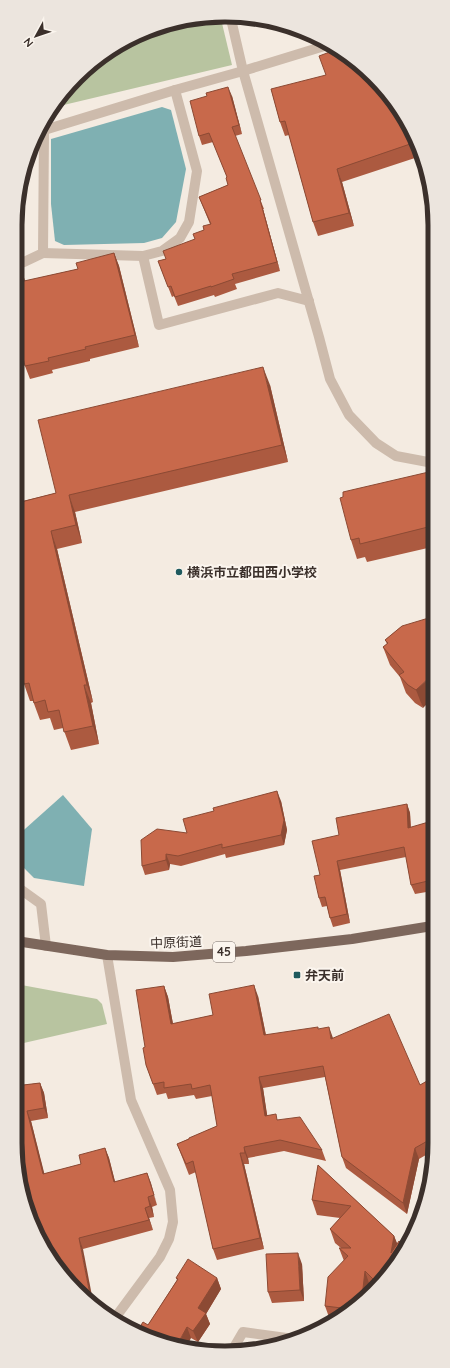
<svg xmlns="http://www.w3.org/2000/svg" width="450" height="1368" viewBox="0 0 450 1368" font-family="Quicksand,'Noto Sans JP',sans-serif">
  <rect width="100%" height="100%" fill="#f4ebe1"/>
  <g fill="#b8c4a0">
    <polygon points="184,19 221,19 232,65 51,108 109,50"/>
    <polygon points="16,984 97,999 102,1004 107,1024 15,1045"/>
  </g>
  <g fill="#7fb0b2">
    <polygon points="162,107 171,110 186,169 176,222 162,238 144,243 64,245 55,241 51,204 51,139"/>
    <polygon points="63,795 92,829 84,886 34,878 16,860 16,837"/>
  </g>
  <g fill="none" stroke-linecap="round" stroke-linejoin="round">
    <g stroke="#cdbbac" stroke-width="10">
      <polyline points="231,19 243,71 319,337 330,379 349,415 376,443 396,456 433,463"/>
      <polyline points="41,131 175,90 243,71 331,44"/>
      <polyline points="43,253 143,256 162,251 180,238 189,222 197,171 175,90"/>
      <polyline points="143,256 159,325 278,293 309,301"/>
      <polyline points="19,263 24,262 43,253 44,131"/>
      <polyline points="16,886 41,904 46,946"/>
      <polyline points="107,955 131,1100 170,1190 173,1222 169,1239 160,1257 115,1318"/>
      <polyline points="233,1349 243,1332 294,1339"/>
    </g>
    <polyline stroke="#7d675c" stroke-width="10" points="16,941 107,955 173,957 246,951 352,939 432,926"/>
  </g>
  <g fill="#ac5a40">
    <polygon points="271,89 413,132 421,156 342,182 354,226 318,236 313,222 289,135 285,136 280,122"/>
    <polygon points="232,96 242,134 235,136 264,209 263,209 280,271 235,284 237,289 215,297 214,295 178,306 174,296 172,297 158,261 166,259 195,239 210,224 199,197 228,185 227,177 213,142 202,145 199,136"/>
    <polygon points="24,173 24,183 19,184"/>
    <polygon points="114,253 119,266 139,347 90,359 90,361 52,370 53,373 30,379 25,366 23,274 25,281 78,269"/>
    <polygon points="270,385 288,462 75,512 82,543 57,549 93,702 91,703 99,744 71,750 63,728 54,730 50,718 40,720 33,701 30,701 24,684 18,659 17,660 18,483 23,501 56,493"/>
    <polygon points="433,471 432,547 367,562 365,557 357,559 351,540"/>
    <polygon points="402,626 423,708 415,703 406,693 400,677 390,665 383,647 387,644 385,640"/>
    <polygon points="281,801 287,830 284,845 226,858 225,854 181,866 170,864 169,870 145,875 142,866 187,833"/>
    <polygon points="407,804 410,813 411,828 432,821 432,891 415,894 411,885 406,857 340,870 350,923 333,927 330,918 327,906 322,907 319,898 320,875 339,835"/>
    <polygon points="164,986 168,997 173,1024 213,1015 258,996 266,1035 319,1029 333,1039 420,1085 428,1083 431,1081 431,1152 419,1159 407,1214 346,1168 342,1157 325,1077 263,1088 267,1116 278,1120 322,1150 326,1161 284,1151 248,1158 249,1164 244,1164 264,1249 217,1260 213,1249 196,1172 189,1175 177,1144 217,1126 212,1096 196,1099 194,1095 168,1099 166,1093 157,1095 146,1065 145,1047"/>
    <polygon points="40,1083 44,1093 48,1118 31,1121 44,1174 81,1164 105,1148 109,1158 115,1182 147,1173 157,1205 152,1207 154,1217 149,1218 153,1230 83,1249 30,1209 26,1198 15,1086"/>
    <polygon points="318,1165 394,1236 397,1244 400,1259 372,1288 370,1286 369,1290 342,1317 335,1321 330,1320 325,1306 344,1261 339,1248 341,1248 335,1243 330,1229 340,1218 317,1215 312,1200"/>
    <polygon points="302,1264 304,1301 272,1303 268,1292"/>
    <polygon points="176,1278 217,1278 221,1289 206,1314 210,1324 198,1342 191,1338 148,1325 177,1280"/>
  </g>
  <g fill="#8c4a34">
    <polygon points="228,87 232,96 242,134 239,125"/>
    <polygon points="337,169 342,182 354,226 349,213"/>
    <polygon points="24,173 24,183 22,177"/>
    <polygon points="260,200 263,209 280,271 277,262"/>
    <polygon points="114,253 119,266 139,347 135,335"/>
    <polygon points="263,367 270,385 288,462 282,445"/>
    <polygon points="18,483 27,519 21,502 18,490"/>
    <polygon points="69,495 75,512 82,543 76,525"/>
    <polygon points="51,531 57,549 93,702 87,685"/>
    <polygon points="432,675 432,699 423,708 416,690"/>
    <polygon points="84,685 91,703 99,744 93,726"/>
    <polygon points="277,791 281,801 287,830 284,845 281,835"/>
    <polygon points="407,804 410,813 411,838 408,828"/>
    <polygon points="166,854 170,864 169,870 166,860"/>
    <polygon points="337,861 340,870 350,923 347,914"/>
    <polygon points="254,985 258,996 268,1046 264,1035"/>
    <polygon points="164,986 168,997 175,1035 171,1024"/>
    <polygon points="329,1027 333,1038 335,1050 331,1039"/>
    <polygon points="259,1077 263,1088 269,1127 265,1116"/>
    <polygon points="40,1083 44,1093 48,1118 44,1108"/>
    <polygon points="27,1111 31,1121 47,1184 43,1174"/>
    <polygon points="244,1147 248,1158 249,1164 245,1153"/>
    <polygon points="105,1148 109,1158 118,1193 114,1182"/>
    <polygon points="415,1148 419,1159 407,1214 403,1203"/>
    <polygon points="240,1153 244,1164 264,1249 260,1238"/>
    <polygon points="147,1173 151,1183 157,1205 154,1195"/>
    <polygon points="148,1197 152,1207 154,1217 150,1206"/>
    <polygon points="145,1208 149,1218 153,1230 149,1220"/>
    <polygon points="394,1236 400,1250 391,1253"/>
    <polygon points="79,1238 83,1249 93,1301 91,1300"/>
    <polygon points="298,1253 302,1264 304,1301 300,1290"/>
    <polygon points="365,1271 370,1286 369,1290 362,1297"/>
    <polygon points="217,1278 221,1289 206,1314 210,1324 198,1342 193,1331 198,1308"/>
    <polygon points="187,1327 191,1338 186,1348 177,1345"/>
  </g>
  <g fill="#c8694b" stroke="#8c4a34">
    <polygon points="338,49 374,77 413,132 416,142 337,169 349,213 313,222 285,121 280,122 271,89 326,75 319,56"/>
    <polygon points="228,87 239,125 232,127 261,200 260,200 277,262 232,274 234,279 211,287 211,286 175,297 171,286 168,287 158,261 166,259 163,251 195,239 193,234 204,230 203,226 211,224 199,197 228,185 226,178 227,177 209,133 199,136 190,101 207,96 206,93"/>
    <polygon points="114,253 135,335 85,347 86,349 48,358 49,361 25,366 18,338 19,275 23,274 24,281 78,269 76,263"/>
    <polygon points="263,367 282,445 69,495 76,525 51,531 87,685 84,685 93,726 64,732 59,710 48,712 45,700 34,703 29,683 24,684 17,656 18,490 21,502 56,493 38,420"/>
    <polygon points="433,471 432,526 360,544 359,538 351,540 340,498 343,497 343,492"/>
    <polygon points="432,617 432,675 416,690 408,685 399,675 404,672 383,647 388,643 385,640 402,626"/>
    <polygon points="277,791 284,820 281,835 222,848 222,844 178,856 166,854 166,860 142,866 141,840 157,829 187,833 183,819 214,811 213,808"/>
    <polygon points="407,804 408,828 432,821 432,880 411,885 404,847 337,861 347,914 330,918 325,897 319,898 314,876 320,875 312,841 339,835 336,818"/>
    <polygon points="254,985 264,1035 318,1027 318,1029 329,1027 331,1039 389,1014 420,1085 427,1081 428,1083 431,1081 431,1139 415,1148 403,1203 342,1157 323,1066 259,1077 265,1116 276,1114 277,1120 300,1117 322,1150 280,1140 244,1147 245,1153 240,1153 260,1238 213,1249 193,1161 186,1164 177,1144 189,1139 189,1138 217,1126 210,1085 192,1089 191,1084 164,1088 164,1082 153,1084 146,1065 143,1048 145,1047 136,990 164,986 171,1024 213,1015 209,994"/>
    <polygon points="40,1083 44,1108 27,1111 43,1174 81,1164 79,1155 105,1148 114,1182 147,1173 154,1195 148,1197 150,1206 145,1208 149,1220 79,1238 91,1300 67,1282 32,1226 28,1198 26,1198 15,1143 15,1086"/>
    <polygon points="318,1165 394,1236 391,1253 399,1241 405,1246 400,1259 377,1283 365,1271 362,1297 350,1309 325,1306 328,1277 348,1256 339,1248 351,1248 330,1229 351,1206 312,1200"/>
    <polygon points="298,1253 300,1290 268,1292 266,1254"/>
    <polygon points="188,1259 217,1278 198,1308 206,1313 193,1331 187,1327 177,1345 136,1333 143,1322 148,1325 178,1279 176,1278"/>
  </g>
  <g fill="#1f5a5e" stroke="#fbf5ee" stroke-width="1.5">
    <circle cx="179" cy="572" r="4"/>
    <rect x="293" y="971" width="8" height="8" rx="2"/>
  </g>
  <g text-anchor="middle" stroke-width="4" stroke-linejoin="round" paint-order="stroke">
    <rect fill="#fbf5ee" stroke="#756b66" stroke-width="1" x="213" y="942" width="22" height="20" rx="3"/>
    <g font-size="12" font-weight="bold" fill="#3b302b">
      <text x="224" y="956">45</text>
    </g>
    <g font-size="13" font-weight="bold" fill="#3b302b" stroke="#fbf5ee" text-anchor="start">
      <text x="187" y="577">横浜市立都田西小学校</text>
      <text x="305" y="980">弁天前</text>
    </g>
    <g font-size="13" fill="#3b302b" stroke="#fbf5ee">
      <text transform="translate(176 942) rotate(-2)" y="5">中原街道</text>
    </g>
  </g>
  <path d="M0 0H450V1368H0ZM225 22H225A203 203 0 0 1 428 225V1143A203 203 0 0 1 225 1346H225A203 203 0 0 1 22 1143V225A203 203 0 0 1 225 22Z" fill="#ece5de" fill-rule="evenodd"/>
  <path fill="none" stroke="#3b302b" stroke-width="5" d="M225 22H225A203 203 0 0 1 428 225V1143A203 203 0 0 1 225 1346H225A203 203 0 0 1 22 1143V225A203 203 0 0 1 225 22Z"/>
  <g transform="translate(36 36) rotate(230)" stroke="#fbf5ee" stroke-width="3" paint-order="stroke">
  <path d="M0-3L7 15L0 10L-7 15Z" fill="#3b302b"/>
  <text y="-6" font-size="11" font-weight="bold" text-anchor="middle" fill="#3b302b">N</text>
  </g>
</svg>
